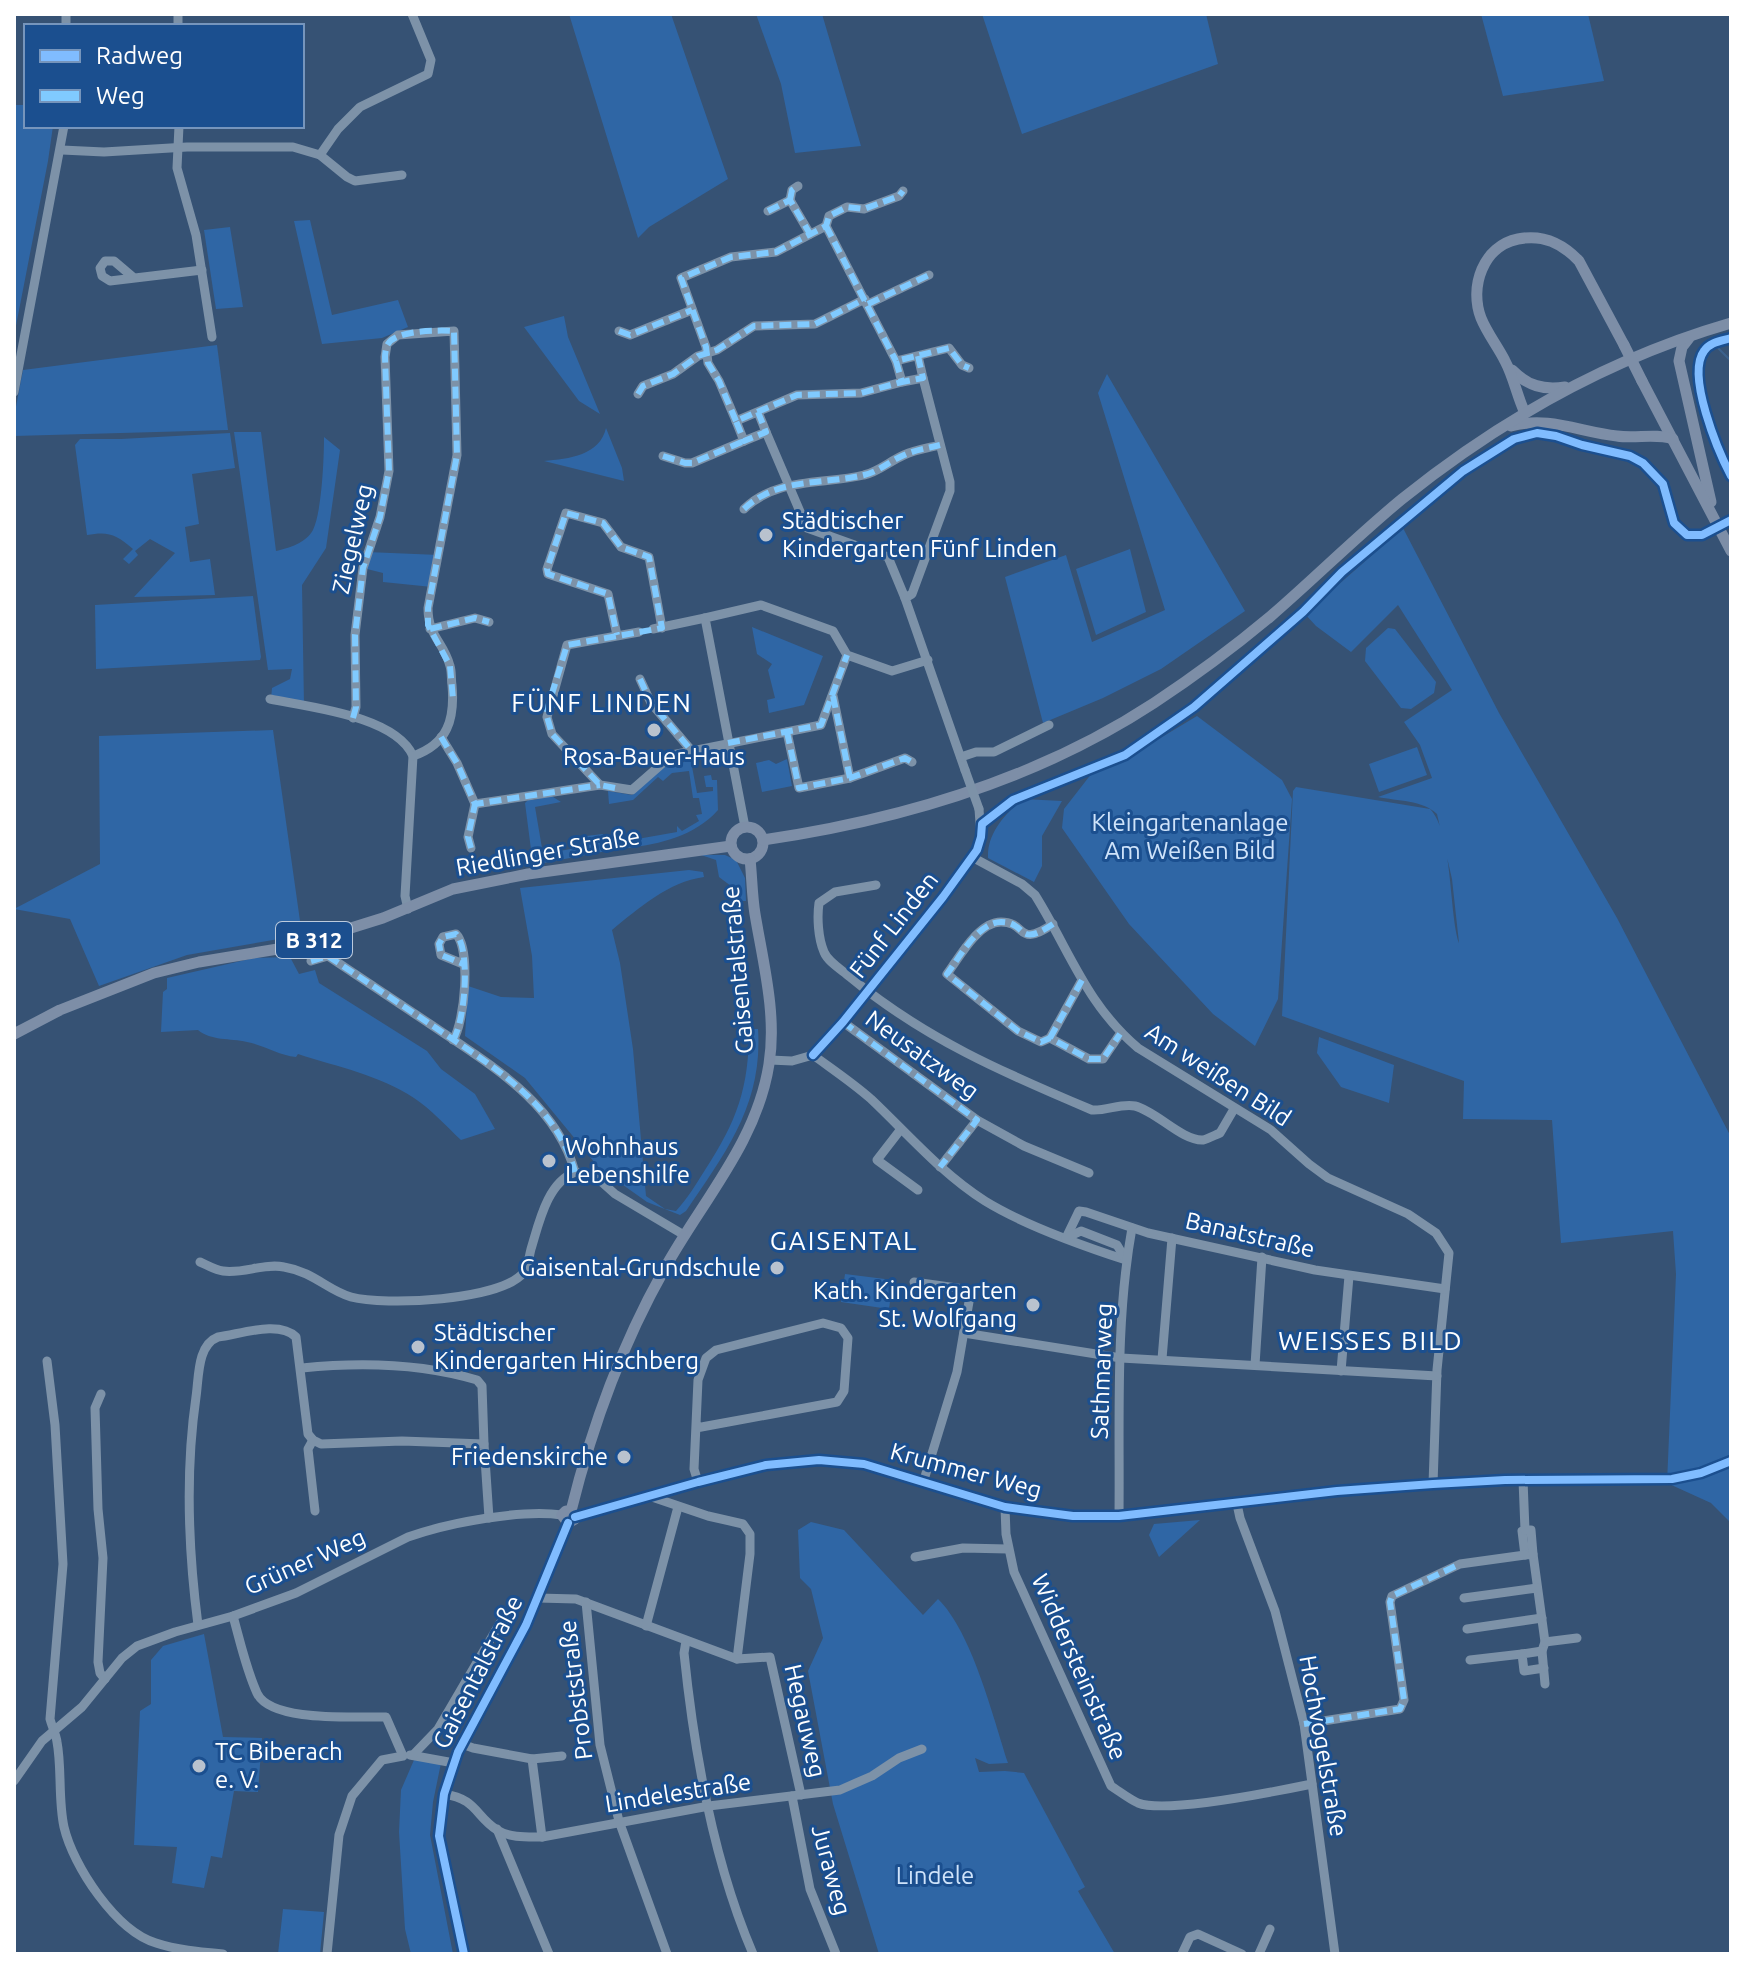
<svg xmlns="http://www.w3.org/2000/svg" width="1745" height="1968" viewBox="0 0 1745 1968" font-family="Ubuntu,sans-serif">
  <rect width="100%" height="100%" fill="#365274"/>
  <g fill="#2f66a5">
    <polygon points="569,14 671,14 728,179 649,227 638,238"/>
    <polygon points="756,14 822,14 861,146 795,153 781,84"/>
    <polygon points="982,14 1206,14 1218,64 1022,134"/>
    <polygon points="1481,14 1588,14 1604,81 1503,96"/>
    <polygon points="14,105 26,105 26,126 53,126 48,161 14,336"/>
    <polygon points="310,220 332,315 398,300 408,327 382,338 322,344 294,221"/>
    <polygon points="230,227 243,307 216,309 204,230"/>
    <polygon points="564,316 568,337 600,414 579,401 524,327"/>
    <polygon points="217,345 228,430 14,436 14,417 23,370"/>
    <polygon points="1107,374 1245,611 1161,669 1103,698 1043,723 1005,577 1066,555 1092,642 1165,610 1098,393"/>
    <path d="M606,428L622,468L624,481L544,461C569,459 600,455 606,428Z"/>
    <path d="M234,432H261L276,551C289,548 306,543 313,530C322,511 324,458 324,437L340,450L326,548L302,585L304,706L271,699L272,688L290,679L292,669L268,670Z"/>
    <path d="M230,433L235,468L192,474L199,524L185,527L190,562L210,559L215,595L134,597L175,553L150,539L135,551L138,555L129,564L123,559L133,549C116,534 108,531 87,535L75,445L80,439H121Z"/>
    <path d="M1403,528L1499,713L1617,918L1731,1137V1523L1711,1503L1667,1483L1676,1274L1673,1231L1561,1243L1552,1120L1463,1119L1464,1081L1282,1016L1293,791L1296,787L1430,809C1453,832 1449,914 1459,943L1452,879L1437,814C1423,800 1397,801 1378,797L1432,778L1420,745L1404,722L1452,690L1398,605L1351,652L1316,626L1305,614Z"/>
    <polygon points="1130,549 1146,612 1096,635 1076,569"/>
    <polygon points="367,552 439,555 432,587 383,582 383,573 363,568"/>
    <polygon points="253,596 261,657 260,660 96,669 95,605"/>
    <polygon points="752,627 823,656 804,705 769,713 767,700 775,698 768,670 772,664 757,654"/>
    <polygon points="1388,628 1395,629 1436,682 1434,693 1411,709 1401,708 1365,661 1366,648"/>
    <polygon points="1197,716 1282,780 1292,799 1278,999 1255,1046 1213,1014 1129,924 1062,828 1064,809 1092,773 1127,758"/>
    <polygon points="273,730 302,935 187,955 99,986 70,919 14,909 100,864 99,736"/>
    <polygon points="1417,747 1427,775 1379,792 1369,764"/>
    <path d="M690,756L697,793L713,791V787H706L704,776L711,775L712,780H717L718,810C695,836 660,844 628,848L626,841L677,832V826L682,831L699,821L696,815L702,814L699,798H693L689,771L672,773L663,781L658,777L633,800L609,804L608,791L632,795L672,759L674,764L684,762L683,757Z"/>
    <polygon points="787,759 792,786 762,792 756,763 769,760 776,764"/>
    <polygon points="550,795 561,802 535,807 543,854 587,846 586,836 603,834 604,839 611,839 612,850 533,865 525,803 531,797 534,800"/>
    <path d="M1023,799L1062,801L1042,836V866L1034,882L988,858C987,833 1005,814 1023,799Z"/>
    <polygon points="701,855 725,855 736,860 745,878 746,901 740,901 731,886 719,877 716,860"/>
    <path d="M689,870L703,872L704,877C668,882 639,908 612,930L620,963L633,1049L646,1196L665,1209L676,1211C688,1198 696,1184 705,1170C737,1121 749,1088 749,1029H758C763,1104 726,1152 686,1211L680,1215L647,1202L599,1168L525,1078L465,1036L468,986L501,997L534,998L532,956L520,888Z"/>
    <path d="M290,957L299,974L315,970L319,983L427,1051L441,1069L475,1094L495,1129L461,1140C446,1126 431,1109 414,1098C379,1075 338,1067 298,1054L296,1057C278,1055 264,1045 247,1042C230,1038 211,1041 198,1030L161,1032L163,992L167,989V978L254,958Z"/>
    <polygon points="1319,1037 1394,1065 1389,1103 1341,1087 1317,1053"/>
    <polygon points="845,1274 893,1280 889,1309 841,1302"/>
    <polygon points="1200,1520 1159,1557 1149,1535 1154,1524"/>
    <path d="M811,1522L844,1530L923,1615L938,1599C972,1632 993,1717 1008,1763L989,1764L975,1758L979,1772L1005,1771L1024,1773L1085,1887L1078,1891L1115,1954H879L833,1804L808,1671L823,1638L811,1589L800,1578L798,1530Z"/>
    <polygon points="204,1634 223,1737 262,1738 258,1792 234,1791 222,1858 211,1856 204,1888 172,1883 177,1847 134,1845 140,1711 151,1704 151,1660 163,1646"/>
    <polygon points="414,1760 441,1763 433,1802 430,1835 453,1954 411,1954 405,1929 399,1832 401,1790"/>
    <polygon points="283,1909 324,1912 320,1954 278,1954"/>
  </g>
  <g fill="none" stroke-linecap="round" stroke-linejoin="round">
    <polyline stroke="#3b618d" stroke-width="2" points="1717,347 1731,361"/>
    <g stroke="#7d92a8" stroke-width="9">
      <polyline points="66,14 66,26"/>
      <polyline points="178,14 178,26"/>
      <polyline points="179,126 177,168 196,235 212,337"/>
      <polyline points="62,150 104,152 187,147 293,147 320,155 347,177 355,181 402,175"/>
      <polyline points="320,155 338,129 360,107 428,74 431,60 412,14"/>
      <polyline points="790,200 792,190 798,186"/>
      <polyline points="768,211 790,200 810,234"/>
      <polyline points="826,226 896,361"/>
      <polyline points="134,278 114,261 105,261 100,268 102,276 110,281 202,270"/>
      <polyline points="868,304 929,275"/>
      <polyline points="619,331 630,335 692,310"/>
      <polyline points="918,356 923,378 902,382 896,361 949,348 962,365 969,368"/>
      <polyline points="923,378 950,482 950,491 912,594 905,598 965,770"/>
      <polyline points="14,392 64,126"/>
      <polyline points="638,394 643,386 673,374 698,356 717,350 754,326 815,324 865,299"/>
      <polyline points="758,412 766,432 744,441 736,421 797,395 861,393 902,382"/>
      <polyline points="736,421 719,381 708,363 706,347 681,278 731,257 776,252 826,226 829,216 847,207 864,209 899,196 903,191"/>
      <polyline points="766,432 807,528 888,557 905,598"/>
      <polyline points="663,456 685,463 692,463 744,441"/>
      <path d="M744,509C777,477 823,485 864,475C878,472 890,461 904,455C915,450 928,448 940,445"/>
      <polyline points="430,629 475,618 489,622"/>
      <polyline points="653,629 705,618"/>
      <polyline points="639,632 567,645 547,717 552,734 600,785 632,790 672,755 821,725 847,655"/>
      <polyline points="617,635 608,594 548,574 547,569 566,513 603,523 621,547 649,557 662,628"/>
      <polyline points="640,679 651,703 691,750"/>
      <polyline points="833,696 850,778"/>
      <path d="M270,699C309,707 396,716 413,756L405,896L408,909"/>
      <path d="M353,718L356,707L355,635L363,568L380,517L389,471L385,357L387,344L398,335L454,331L457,455L428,608C428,637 444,642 450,666C452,672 451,680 452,685C455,719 448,744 413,756"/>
      <polyline points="787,732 799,788 850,778 905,758 912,762"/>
      <polyline points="441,737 457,763 475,804 600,785"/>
      <polyline points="961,757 976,752 994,752 1049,725"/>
      <polyline points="745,827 705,618 761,605 833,631 847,655 892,671 928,660"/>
      <polyline points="471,848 468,837 475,804"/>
      <path d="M972,857L1022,884L1035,895C1070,951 1086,1004 1138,1048L1271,1130L1309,1164L1328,1178L1408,1214L1436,1233L1449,1253L1437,1370L1433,1484"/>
      <path d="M876,885L835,892L819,903C817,917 818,938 824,952C828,962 842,970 850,977C925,1039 1004,1073 1092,1110C1107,1111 1121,1103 1135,1106C1156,1111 1182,1141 1203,1140C1208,1139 1215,1135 1220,1133L1234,1109"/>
      <path d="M1053,924C1016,949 1028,922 1001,922C978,922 959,958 947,974L1018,1031L1041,1042L1050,1038L1089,1059H1103L1120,1034"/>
      <path d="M311,961L328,956C364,980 400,1004 436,1028C492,1066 556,1103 575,1172"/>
      <polyline points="843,1022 977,1120 1024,1146 1089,1173"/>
      <polyline points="1050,1038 1082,980"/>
      <path d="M453,1040C465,1022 471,949 456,934L443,937L439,944L441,955L463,964"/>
      <path d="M813,1055C832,1069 853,1083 871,1099C908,1134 942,1174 985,1201C1024,1225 1083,1246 1126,1260"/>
      <polyline points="770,1060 792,1061 813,1055 843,1022 943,897 977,850 981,837 979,809"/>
      <polyline points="901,1129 877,1160 918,1190"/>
      <polyline points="940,1167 977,1120"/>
      <polyline points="1066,1238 1079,1211 1086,1212 1148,1233 1315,1270 1445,1289"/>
      <polyline points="1066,1238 1081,1231 1117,1245 1126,1260"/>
      <path d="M200,1262C207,1265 215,1270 223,1271C243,1274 264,1263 284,1267C314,1272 327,1290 351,1297C384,1306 502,1301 524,1272C528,1266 529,1257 531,1249C539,1223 547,1183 575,1172L596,1177L615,1194L684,1235"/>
      <polyline points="914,1282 971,1290 957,1372 923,1483"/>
      <polyline points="964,1333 1121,1358 1437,1376"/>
      <polyline points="1162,1359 1172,1238"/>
      <path d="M47,1361L55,1425L63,1564L50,1719C52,1727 56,1734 57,1742C62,1768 58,1800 64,1827C73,1866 116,1931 156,1943C177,1950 201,1952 223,1954"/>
      <polyline points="1255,1365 1262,1257"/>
      <path d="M302,1368C360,1362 420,1363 477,1380L482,1386L484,1444"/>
      <polyline points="1341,1371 1349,1276"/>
      <polyline points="101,1394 95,1408 98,1509 103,1558 98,1662 100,1673 105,1679"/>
      <polyline points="696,1428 837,1402 844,1391 848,1338 841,1328 823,1323 716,1350 706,1358 698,1380 694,1469 698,1482"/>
      <polyline points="313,1440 308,1449 315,1511"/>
      <polyline points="1523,1480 1525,1530 1522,1531 1525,1555 1533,1554 1545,1642 1542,1651 1545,1684"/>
      <polyline points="649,1496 708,1516 743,1524 750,1534 750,1554 737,1659"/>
      <polyline points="1237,1504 1240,1518 1275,1611 1304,1724 1335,1954"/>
      <path d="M1005,1507L1006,1534L1014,1572L1111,1786C1119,1791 1129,1799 1138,1803C1166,1814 1278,1791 1312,1784"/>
      <path d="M1119,1516C1120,1421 1115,1322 1132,1228"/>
      <polyline points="575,1517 698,1482 766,1465 819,1460 864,1464 1005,1507 1073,1516 1119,1516 1337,1491 1433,1484 1505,1480 1672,1479 1701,1473 1731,1461"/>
      <polyline points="1525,1530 1531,1530 1533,1554"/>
      <polyline points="915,1557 963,1548 1008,1549"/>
      <polyline points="538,1598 576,1599 737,1659 770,1657 801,1795"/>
      <polyline points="1464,1598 1537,1588"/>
      <polyline points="586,1602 600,1745 619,1821 667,1954"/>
      <path d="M233,1616C240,1641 246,1669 257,1693C271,1723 357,1716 386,1717L403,1756L382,1760L352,1796L339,1835L327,1954"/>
      <path d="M198,1625C188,1548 185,1473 196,1397C199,1377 197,1345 218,1337C241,1334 279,1320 296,1337L308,1434L313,1440L321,1444L402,1441L484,1444L489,1518"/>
      <polyline points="646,1626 678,1507"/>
      <polyline points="1467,1629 1542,1618"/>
      <path d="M686,1641L684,1653C694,1751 714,1863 753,1954"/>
      <polyline points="1545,1642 1577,1638"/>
      <polyline points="1542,1651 1522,1654 1524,1671 1544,1668"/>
      <polyline points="1470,1660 1522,1654"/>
      <polyline points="1304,1724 1400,1709 1404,1700 1390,1602 1392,1596 1460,1564 1525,1555"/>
      <polyline points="462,1744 473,1748 532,1759 542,1837"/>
      <polyline points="410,1755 454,1763"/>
      <polyline points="413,1755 438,1729 500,1623"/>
      <polyline points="532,1759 562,1756"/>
      <path d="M14,1781L42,1741L82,1707L122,1658L137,1646L175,1632L233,1616L296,1593L408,1537C448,1523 521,1509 562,1515"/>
      <path d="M444,1794C477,1799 475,1816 497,1830C510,1838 527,1837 542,1837L709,1806L840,1790L872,1776L899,1758L922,1749"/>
      <polyline points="792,1796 810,1889 836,1954"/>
      <polyline points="497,1829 549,1954"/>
      <polyline points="1182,1954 1190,1937 1198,1934 1242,1954"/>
      <polyline points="1259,1954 1270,1929"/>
    </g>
    <g stroke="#7d8ea7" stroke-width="11">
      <polyline points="1689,338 1682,347 1679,361 1711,502"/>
      <path d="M1512,370C1528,386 1543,390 1565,387"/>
      <polyline points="1642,381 1731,551"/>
      <path d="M1525,413C1517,396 1514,378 1505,361C1498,347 1487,333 1481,318C1469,287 1483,246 1518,239C1543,234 1562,243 1579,261L1624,345"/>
      <path d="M1511,426C1549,416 1580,432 1617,436C1636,439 1655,433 1673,439"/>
      <circle cx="747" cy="843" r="16"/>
      <path d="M763,840C900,820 1038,779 1154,703C1195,676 1234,647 1271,616C1315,578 1357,536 1402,499C1499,421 1610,358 1731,323"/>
      <polyline points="14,1034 60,1010 154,973 199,962 290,947 383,918 453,889 528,874 731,846"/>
      <path d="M568,1523L562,1515L566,1511H571C592,1426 622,1344 665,1268C702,1201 757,1142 769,1064C777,1015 763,962 755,914C752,896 752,877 750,859"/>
      <polyline points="464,1954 439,1836 444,1794 458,1752 526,1625 568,1523 575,1519 571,1511"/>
    </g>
    <polyline stroke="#7d92a8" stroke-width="9" points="965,770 979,809"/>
    <polyline stroke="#7d8ea7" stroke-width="11" points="1624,345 1642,381"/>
    <g stroke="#80caff" stroke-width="6" stroke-dasharray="12 6" stroke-linecap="butt">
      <polyline points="790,200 792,190 798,186"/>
      <polyline points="768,211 790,200 810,234"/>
      <polyline points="826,226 896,361"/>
      <polyline points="868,304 929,275"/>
      <polyline points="619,331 630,335 692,310"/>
      <polyline points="918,356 923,378 902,382 896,361 949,348 962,365 969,368"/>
      <polyline points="638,394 643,386 673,374 698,356 717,350 754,326 815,324 865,299"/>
      <polyline points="758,412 766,432 744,441 736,421 797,395 861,393 902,382"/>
      <polyline points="736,421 719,381 708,363 706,347 681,278 731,257 776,252 826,226 829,216 847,207 864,209 899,196 903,191"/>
      <polyline points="663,456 685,463 692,463 744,441"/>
      <path d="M744,509C777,477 823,485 864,475C878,472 890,461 904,455C915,450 928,448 940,445"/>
      <polyline points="430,629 475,618 489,622"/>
      <polyline points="640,679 651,703 691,750"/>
      <polyline points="833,696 850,778"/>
      <path d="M353,718L356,707L355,635L363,568L380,517L389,471L385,357C385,354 386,346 388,344C396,330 439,330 454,331L457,455L428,608V625L450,666L453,699"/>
      <polyline points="787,732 799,788 850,778 905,758 912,762"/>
      <polyline points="441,737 457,763 475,804 600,785"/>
      <polyline points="728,743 821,725 847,655"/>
      <polyline points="615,788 600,785 552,734 546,713 567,645 662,628 649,557 621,547 603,523 566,513 547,569 548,574 608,594 617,635"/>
      <polyline points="471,848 468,837 475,804"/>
      <path d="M1053,924C1016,949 1028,922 1001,922C978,922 959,958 947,974L1018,1031L1041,1042L1050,1038L1089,1059H1103L1120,1034"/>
      <path d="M311,961L328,956C364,980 400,1004 436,1028C492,1066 556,1103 575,1172"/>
      <polyline points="843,1022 977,1120 940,1167"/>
      <polyline points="1050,1038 1082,980"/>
      <path d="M453,1040C465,1022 471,949 456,934L443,937L439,944L441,955L463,964"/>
      <polyline points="1304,1724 1400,1709 1404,1700 1390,1602 1392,1596 1460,1564"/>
    </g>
    <defs>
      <g id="cycleway">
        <path d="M1731,338C1721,341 1710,342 1704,351C1686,375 1718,451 1731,476"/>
        <polyline points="813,1055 843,1022 943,897 977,850 981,837 982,824 1013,800 1125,755 1194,707 1303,612 1342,572 1463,471 1514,439 1537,433 1556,436 1582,445 1630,456 1643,463 1663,484 1674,523 1687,535 1702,535 1731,520"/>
        <polyline points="575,1517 698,1482 766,1465 819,1460 864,1464 1005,1507 1073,1516 1119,1516 1337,1491 1433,1484 1505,1480 1672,1479 1701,1473 1731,1461"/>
        <polyline points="464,1954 439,1836 444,1794 458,1752 526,1625 568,1523"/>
      </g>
    </defs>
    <use href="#cycleway" stroke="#1b4f8f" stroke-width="13"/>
    <use href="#cycleway" stroke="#80bcff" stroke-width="8"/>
  </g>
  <g fill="#b9c2ce" stroke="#1b4f8f" stroke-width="3">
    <circle cx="766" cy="535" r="8"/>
    <circle cx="654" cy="730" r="8"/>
    <circle cx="549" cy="1161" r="8"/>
    <circle cx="777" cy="1268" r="8"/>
    <circle cx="1033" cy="1305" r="8"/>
    <circle cx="418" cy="1347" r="8"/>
    <circle cx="624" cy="1457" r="8"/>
    <circle cx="199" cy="1766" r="8"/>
  </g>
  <g text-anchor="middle" stroke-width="6" stroke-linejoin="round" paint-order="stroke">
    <rect fill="#1b4f8f" stroke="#bbcadd" stroke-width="2" x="276" y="922" width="76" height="36" rx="6"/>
    <g font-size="22" font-weight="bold" fill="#fff">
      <text x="314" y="948">B 312</text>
    </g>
    <g font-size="24" fill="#fff" stroke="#1b4f8f" text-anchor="start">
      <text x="782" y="529">Städtischer<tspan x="782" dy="28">Kindergarten Fünf Linden</tspan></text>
      <text x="654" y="765" text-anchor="middle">Rosa-Bauer-Haus</text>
      <text x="565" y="1155">Wohnhaus<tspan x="565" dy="28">Lebenshilfe</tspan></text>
      <text x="761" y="1276" text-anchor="end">Gaisental-Grundschule</text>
      <text x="1017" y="1299" text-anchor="end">Kath. Kindergarten<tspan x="1017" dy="28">St. Wolfgang</tspan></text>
      <text x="434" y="1341">Städtischer<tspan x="434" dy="28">Kindergarten Hirschberg</tspan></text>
      <text x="608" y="1465" text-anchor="end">Friedenskirche</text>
      <text x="215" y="1760">TC Biberach<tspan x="215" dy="28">e. V.</tspan></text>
    </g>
    <g font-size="24" fill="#fff" stroke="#1b4f8f">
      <text transform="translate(353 539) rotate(-77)" y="8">Ziegelweg</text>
      <text transform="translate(548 852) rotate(-10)" y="8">Riedlinger Straße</text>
      <text transform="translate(894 925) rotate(-52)" y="8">Fünf Linden</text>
      <text transform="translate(738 970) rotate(-95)" y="8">Gaisentalstraße</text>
      <text transform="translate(922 1055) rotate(36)" y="8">Neusatzweg</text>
      <text transform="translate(1218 1075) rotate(33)" y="8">Am weißen Bild</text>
      <text transform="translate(1250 1235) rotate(13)" y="8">Banatstraße</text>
      <text transform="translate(1102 1371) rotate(-88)" y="8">Sathmarweg</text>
      <text transform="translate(966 1471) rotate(15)" y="8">Krummer Weg</text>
      <text transform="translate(305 1562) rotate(-24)" y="8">Grüner Weg</text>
      <text transform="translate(1079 1667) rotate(66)" y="8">Widdersteinstraße</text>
      <text transform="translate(478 1672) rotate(-63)" y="8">Gaisentalstraße</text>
      <text transform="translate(576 1690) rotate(-97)" y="8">Probststraße</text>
      <text transform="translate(805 1721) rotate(77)" y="8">Hegauweg</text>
      <text transform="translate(1323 1746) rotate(80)" y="8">Hochvogelstraße</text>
      <text transform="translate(678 1793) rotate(-9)" y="8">Lindelestraße</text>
      <text transform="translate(831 1870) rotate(75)" y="8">Juraweg</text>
    </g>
    <g font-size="24" fill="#cfe3fa" stroke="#1b4f8f">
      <text x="1190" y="831">Kleingartenanlage<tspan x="1190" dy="28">Am Weißen Bild</tspan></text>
      <text x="935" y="1884">Lindele</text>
    </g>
    <g font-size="26" letter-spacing="2" fill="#fff" stroke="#1b4f8f">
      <text x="602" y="712">FÜNF LINDEN</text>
      <text x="844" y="1250">GAISENTAL</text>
      <text x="1371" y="1350">WEISSES BILD</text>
    </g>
  </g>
  <rect width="1745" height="1968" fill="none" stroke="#ffffff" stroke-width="32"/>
  <rect x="24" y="24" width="280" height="104" fill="#1b4f8f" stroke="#7695bc" stroke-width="2"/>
  <rect x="40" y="50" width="40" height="12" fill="#80bcff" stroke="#7695bc" stroke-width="2"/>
  <text x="96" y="64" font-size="24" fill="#ffffff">Radweg</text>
  <rect x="40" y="90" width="40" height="12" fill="#80caff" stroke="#7695bc" stroke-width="2"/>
  <text x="96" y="104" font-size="24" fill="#ffffff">Weg</text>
</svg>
